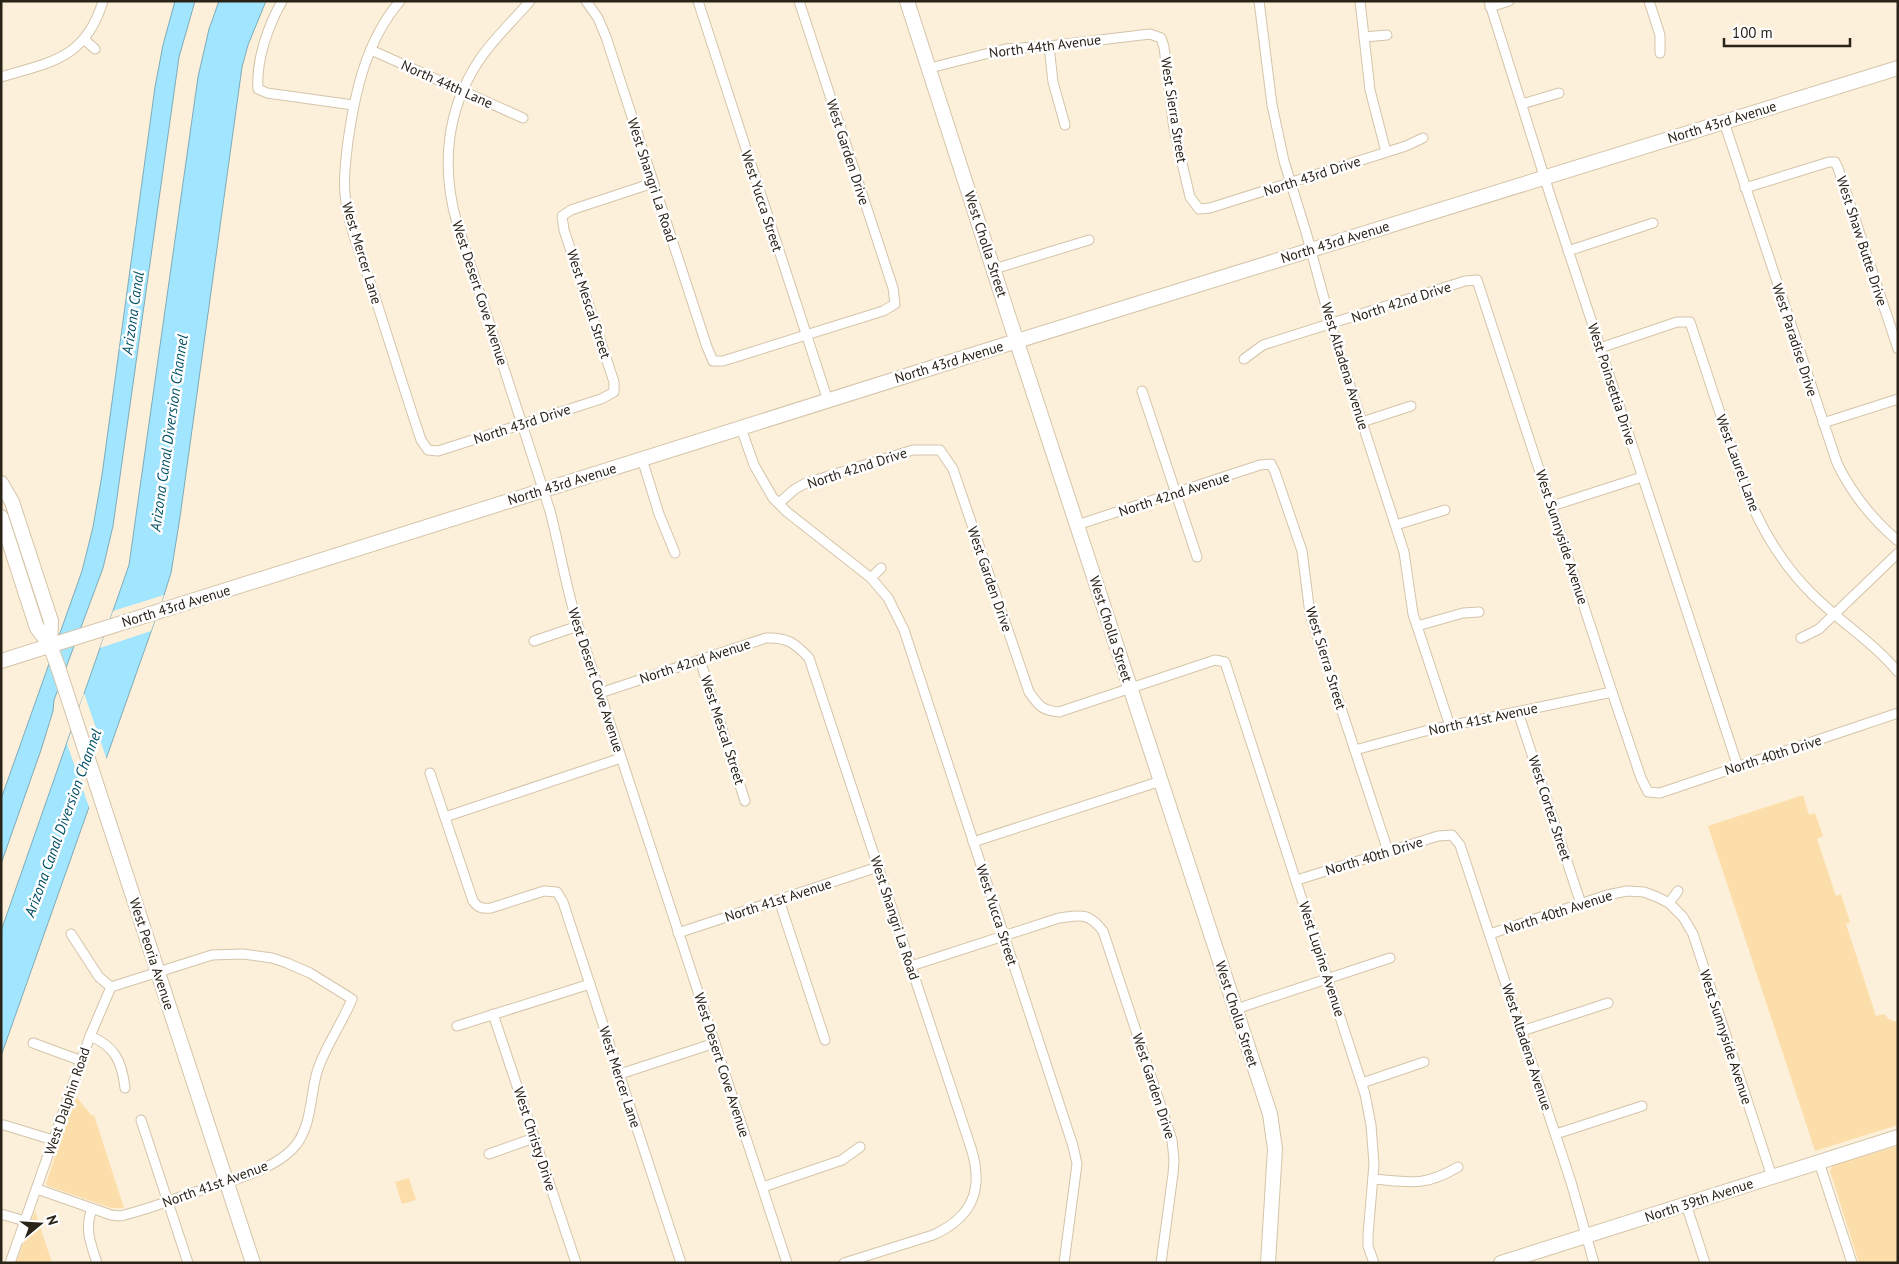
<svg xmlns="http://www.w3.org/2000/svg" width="1899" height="1264" viewBox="0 0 1899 1264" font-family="'PT Sans',sans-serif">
  <rect width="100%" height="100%" fill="#fdf0da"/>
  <g fill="#fcdeaa">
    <polygon points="1803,795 1809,815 1815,813 1823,836 1817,839 1836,896 1841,894 1850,922 1846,924 1876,1016 1884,1014 1890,1020 1898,1022 1898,1125 1815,1151 1708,826"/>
    <polygon points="75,1095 92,1116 94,1115 124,1208 111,1208 48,1186 46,1184"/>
    <polygon points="1898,1146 1898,1263 1859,1263 1830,1171 1833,1165"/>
    <polygon points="409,1178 416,1200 402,1204 395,1182"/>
    <polygon points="35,1211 52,1263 16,1263"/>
  </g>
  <g fill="#a1e5ff" stroke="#7dabba">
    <polygon points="175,1 195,1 179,57 113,526 103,568 54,700 53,711 41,750 1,864 1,799 82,571 93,527 102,475 155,87 163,45"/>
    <polygon points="219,1 266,1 248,45 242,67 180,517 171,573 164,595 1,1056 1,931 129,565 198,77 209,29"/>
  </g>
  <g fill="#fdf0da">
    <polygon points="164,595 151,631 100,648 113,611"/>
    <polygon points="84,693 107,760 90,810 67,744"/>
  </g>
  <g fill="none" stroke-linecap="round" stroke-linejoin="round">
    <defs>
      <g id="street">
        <path d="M282,1C268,26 256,60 258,89L267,93L353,105"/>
        <path d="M400,1C366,41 355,92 348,141C346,159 343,177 345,194C348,225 361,256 371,285C388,337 404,389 421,440L428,450L438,451L601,399L614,392V382L564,230L562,216L571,210L653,183"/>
        <path d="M530,1C513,21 492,40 478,62C446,111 441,168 457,223L550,511C560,549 566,588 578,626L787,1263"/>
        <polyline points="586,1 598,18 606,37 707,347 713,361 723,361 883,311 895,304 893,288 799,1"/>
        <polyline points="698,1 828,401"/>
        <polyline points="1259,1 1272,105 1284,161 1306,232 1335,339 1404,552 1413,614 1450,726"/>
        <polyline points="1360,1 1370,90 1386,152"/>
        <polyline points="1489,1 1551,198 1738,767"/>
        <polyline points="1649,1 1660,35 1660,53"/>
        <polyline points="1490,7 1509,1"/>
        <polyline points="1364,37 1387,35"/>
        <polyline points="85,40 95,49"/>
        <polyline points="1049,46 1053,82 1065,125"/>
        <polyline points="371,50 523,118"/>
        <polyline points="930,68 1005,49 1049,46 1150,34 1161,38 1164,47 1174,129 1190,197 1199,209 1210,208 1406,146 1423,138"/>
        <path d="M1,77C52,62 86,58 103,1"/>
        <polyline points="1522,104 1559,93"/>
        <path d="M1724,122L1837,463C1852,494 1872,519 1898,541"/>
        <polyline points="1745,188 1829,162 1835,162 1838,168 1898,349"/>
        <polyline points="1568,251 1653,223"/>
        <polyline points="994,269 1089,240"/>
        <path d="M1600,348L1677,322H1690L1742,480C1757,522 1780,562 1812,594C1839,621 1873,642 1898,672"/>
        <polyline points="1244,359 1263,345 1465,281 1477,280 1612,692 1641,778 1648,792 1660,793 1898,713"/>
        <polyline points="1142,391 1197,557"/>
        <polyline points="1362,422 1411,406"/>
        <polyline points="1823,423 1898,399"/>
        <polyline points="741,428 754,465 773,498 787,512 871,578 888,598 904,630 1073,1146 1077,1164 1064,1263"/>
        <polyline points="642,459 659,514 675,553"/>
        <path d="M779,503L795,489L806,483L913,450H940L953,469L1029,692C1039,706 1041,710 1059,712L1215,660L1225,662L1365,1094L1371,1125L1374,1164L1368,1235V1246L1374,1263"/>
        <polyline points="1552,506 1642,477"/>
        <polyline points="1077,525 1260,465 1271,464 1275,472 1302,551 1310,614 1388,851"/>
        <polyline points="1396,525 1445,510"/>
        <polyline points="871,578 881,568"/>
        <polyline points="1417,626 1463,613 1479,612"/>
        <polyline points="1801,638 1819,629 1898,553"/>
        <polyline points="534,641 578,626"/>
        <polyline points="700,660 745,801"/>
        <path d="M600,693L766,638C787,637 795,643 809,658L971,1148C984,1189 973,1217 933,1235L844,1263"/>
        <polyline points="1518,712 1581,904"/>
        <polyline points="1355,750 1425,731 1612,692"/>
        <path d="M430,773L473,901C478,908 483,909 491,908L544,891L557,892L563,902L681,1263"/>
        <polyline points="445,817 621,758"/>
        <polyline points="973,842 1161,781"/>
        <polyline points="1297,880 1438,836 1452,835 1460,845 1571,1182 1594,1263"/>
        <polyline points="779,900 825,1040"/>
        <polyline points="1669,903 1678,891"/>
        <polyline points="678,933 878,867"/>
        <polyline points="71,934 99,977 111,987"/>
        <polyline points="1490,934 1607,895 1627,891 1644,892 1657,897 1669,903 1683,917 1693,934 1772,1177"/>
        <path d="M911,966L1059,918C1081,915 1088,912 1103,931L1172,1140L1174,1160L1173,1174L1161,1263"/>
        <polyline points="1236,1009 1390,958"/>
        <polyline points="493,1014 576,1263"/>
        <polyline points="457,1026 590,984"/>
        <polyline points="1522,1031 1608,1003"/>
        <path d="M90,1036C115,1046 122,1062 125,1088"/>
        <polyline points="33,1043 82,1061"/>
        <polyline points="620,1074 715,1043"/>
        <polyline points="1362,1083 1424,1062"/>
        <polyline points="141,1120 188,1263"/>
        <polyline points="4,1125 53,1140"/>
        <polyline points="1556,1134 1642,1106"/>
        <polyline points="489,1154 534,1138"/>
        <polyline points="1819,1162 1852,1263"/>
        <path d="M1373,1179C1410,1182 1424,1187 1458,1167"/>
        <polyline points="763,1187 842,1160 860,1147"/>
        <polyline points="1686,1204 1705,1263"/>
        <path d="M92,1209C84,1229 91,1244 97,1263"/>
        <polyline points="1,1214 25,1221"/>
        <path d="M10,1263L90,1036L111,987L212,955L243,954L272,958L287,963L310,973L352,999C342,1024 325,1046 317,1072C310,1096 312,1124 296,1145C273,1173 219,1184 186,1195C164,1203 142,1211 120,1216L111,1215L37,1189"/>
      </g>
      <g id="secondary">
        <polyline points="907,1 1011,324 1270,1114 1275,1149 1268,1263"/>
        <polyline points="1,483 12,502 51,621 50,645"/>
        <polyline points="1,517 37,628 50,645 58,667 253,1263"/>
        <polyline points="1,661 1004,345 1898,68"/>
        <polyline points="1501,1263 1898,1137"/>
      </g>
    </defs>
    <use href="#street" stroke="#d4c4a9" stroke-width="11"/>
    <use href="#secondary" stroke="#d4c4a9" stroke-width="16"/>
    <use href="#street" stroke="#fff" stroke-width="9"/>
    <use href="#secondary" stroke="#fff" stroke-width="14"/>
  </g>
  <g text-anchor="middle" stroke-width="5" stroke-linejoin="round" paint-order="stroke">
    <g font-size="14" fill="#292318" stroke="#fff">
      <text transform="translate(1045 46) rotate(-7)" y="5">North 44th Avenue</text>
      <text transform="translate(447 84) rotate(24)" y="5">North 44th Lane</text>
      <text transform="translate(1174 110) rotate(81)" y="5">West Sierra Street</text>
      <text transform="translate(1722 122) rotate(-17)" y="5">North 43rd Avenue</text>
      <text transform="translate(848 152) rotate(72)" y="5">West Garden Drive</text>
      <text transform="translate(1312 176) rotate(-18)" y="5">North 43rd Drive</text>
      <text transform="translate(652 180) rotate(72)" y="5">West Shangri La Road</text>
      <text transform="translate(762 201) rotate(72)" y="5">West Yucca Street</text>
      <text transform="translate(1862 241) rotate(72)" y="5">West Shaw Butte Drive</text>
      <text transform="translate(1335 242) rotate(-17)" y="5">North 43rd Avenue</text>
      <text transform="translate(986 244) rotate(72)" y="5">West Cholla Street</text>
      <text transform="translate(362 253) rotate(73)" y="5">West Mercer Lane</text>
      <text transform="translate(480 293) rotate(72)" y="5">West Desert Cove Avenue</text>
      <text transform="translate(1401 302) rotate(-18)" y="5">North 42nd Drive</text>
      <text transform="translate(589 304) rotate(72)" y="5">West Mescal Street</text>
      <text transform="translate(1795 340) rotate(72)" y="5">West Paradise Drive</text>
      <text transform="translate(949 362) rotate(-17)" y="5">North 43rd Avenue</text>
      <text transform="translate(1345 366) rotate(73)" y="5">West Altadena Avenue</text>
      <text transform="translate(1612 384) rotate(72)" y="5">West Poinsettia Drive</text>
      <text transform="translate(522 424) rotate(-18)" y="5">North 43rd Drive</text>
      <text transform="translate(1738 463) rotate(70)" y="5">West Laurel Lane</text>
      <text transform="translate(857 468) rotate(-18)" y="5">North 42nd Drive</text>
      <text transform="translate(562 484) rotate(-17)" y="5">North 43rd Avenue</text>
      <text transform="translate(1174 494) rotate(-18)" y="5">North 42nd Avenue</text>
      <text transform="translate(1562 537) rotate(72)" y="5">West Sunnyside Avenue</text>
      <text transform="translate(990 579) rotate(71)" y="5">West Garden Drive</text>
      <text transform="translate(176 606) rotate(-17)" y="5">North 43rd Avenue</text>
      <text transform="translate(1111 629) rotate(72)" y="5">West Cholla Street</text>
      <text transform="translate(1326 658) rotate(73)" y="5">West Sierra Street</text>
      <text transform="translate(695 661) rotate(-18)" y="5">North 42nd Avenue</text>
      <text transform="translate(596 680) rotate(72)" y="5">West Desert Cove Avenue</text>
      <text transform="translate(1483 719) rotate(-12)" y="5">North 41st Avenue</text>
      <text transform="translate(723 730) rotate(72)" y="5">West Mescal Street</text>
      <text transform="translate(1773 755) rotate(-18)" y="5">North 40th Drive</text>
      <text transform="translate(1550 808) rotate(72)" y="5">West Cortez Street</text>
      <text transform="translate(1374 856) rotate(-17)" y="5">North 40th Drive</text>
      <text transform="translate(778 900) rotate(-18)" y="5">North 41st Avenue</text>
      <text transform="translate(1558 912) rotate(-18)" y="5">North 40th Avenue</text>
      <text transform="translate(997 915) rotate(72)" y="5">West Yucca Street</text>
      <text transform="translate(895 918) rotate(72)" y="5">West Shangri La Road</text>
      <text transform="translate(152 954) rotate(72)" y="5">West Peoria Avenue</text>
      <text transform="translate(1322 959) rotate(72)" y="5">West Lupine Avenue</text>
      <text transform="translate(1237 1014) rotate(72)" y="5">West Cholla Street</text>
      <text transform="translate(1726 1037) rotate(72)" y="5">West Sunnyside Avenue</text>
      <text transform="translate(1527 1047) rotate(72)" y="5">West Altadena Avenue</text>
      <text transform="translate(722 1065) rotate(72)" y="5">West Desert Cove Avenue</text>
      <text transform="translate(620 1077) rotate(72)" y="5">West Mercer Lane</text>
      <text transform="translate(1154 1086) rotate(72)" y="5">West Garden Drive</text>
      <text transform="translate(67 1101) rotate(-71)" y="5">West Dalphin Road</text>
      <text transform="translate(535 1139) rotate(72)" y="5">West Christy Drive</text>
      <text transform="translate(215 1184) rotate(-20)" y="5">North 41st Avenue</text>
      <text transform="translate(1699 1200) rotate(-18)" y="5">North 39th Avenue</text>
    </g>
    <g font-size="15" font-style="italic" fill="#005066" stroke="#fff">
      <text transform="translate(133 313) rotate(-82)" y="5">Arizona Canal</text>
      <text transform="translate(169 433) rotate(-82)" y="5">Arizona Canal Diversion Channel</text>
      <text transform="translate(63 823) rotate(-70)" y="5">Arizona Canal Diversion Channel</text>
    </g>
  </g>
  <rect width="1899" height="1264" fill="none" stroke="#292318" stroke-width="5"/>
  <g transform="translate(40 1224) rotate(72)" stroke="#ffffff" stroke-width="4" paint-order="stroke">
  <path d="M0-4L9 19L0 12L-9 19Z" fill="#292318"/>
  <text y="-8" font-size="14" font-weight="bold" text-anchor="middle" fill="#292318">N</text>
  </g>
  <path d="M1724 38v8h126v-8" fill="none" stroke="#292318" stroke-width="2.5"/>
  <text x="1732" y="38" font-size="15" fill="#292318" stroke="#ffffff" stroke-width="4" paint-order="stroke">100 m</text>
</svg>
